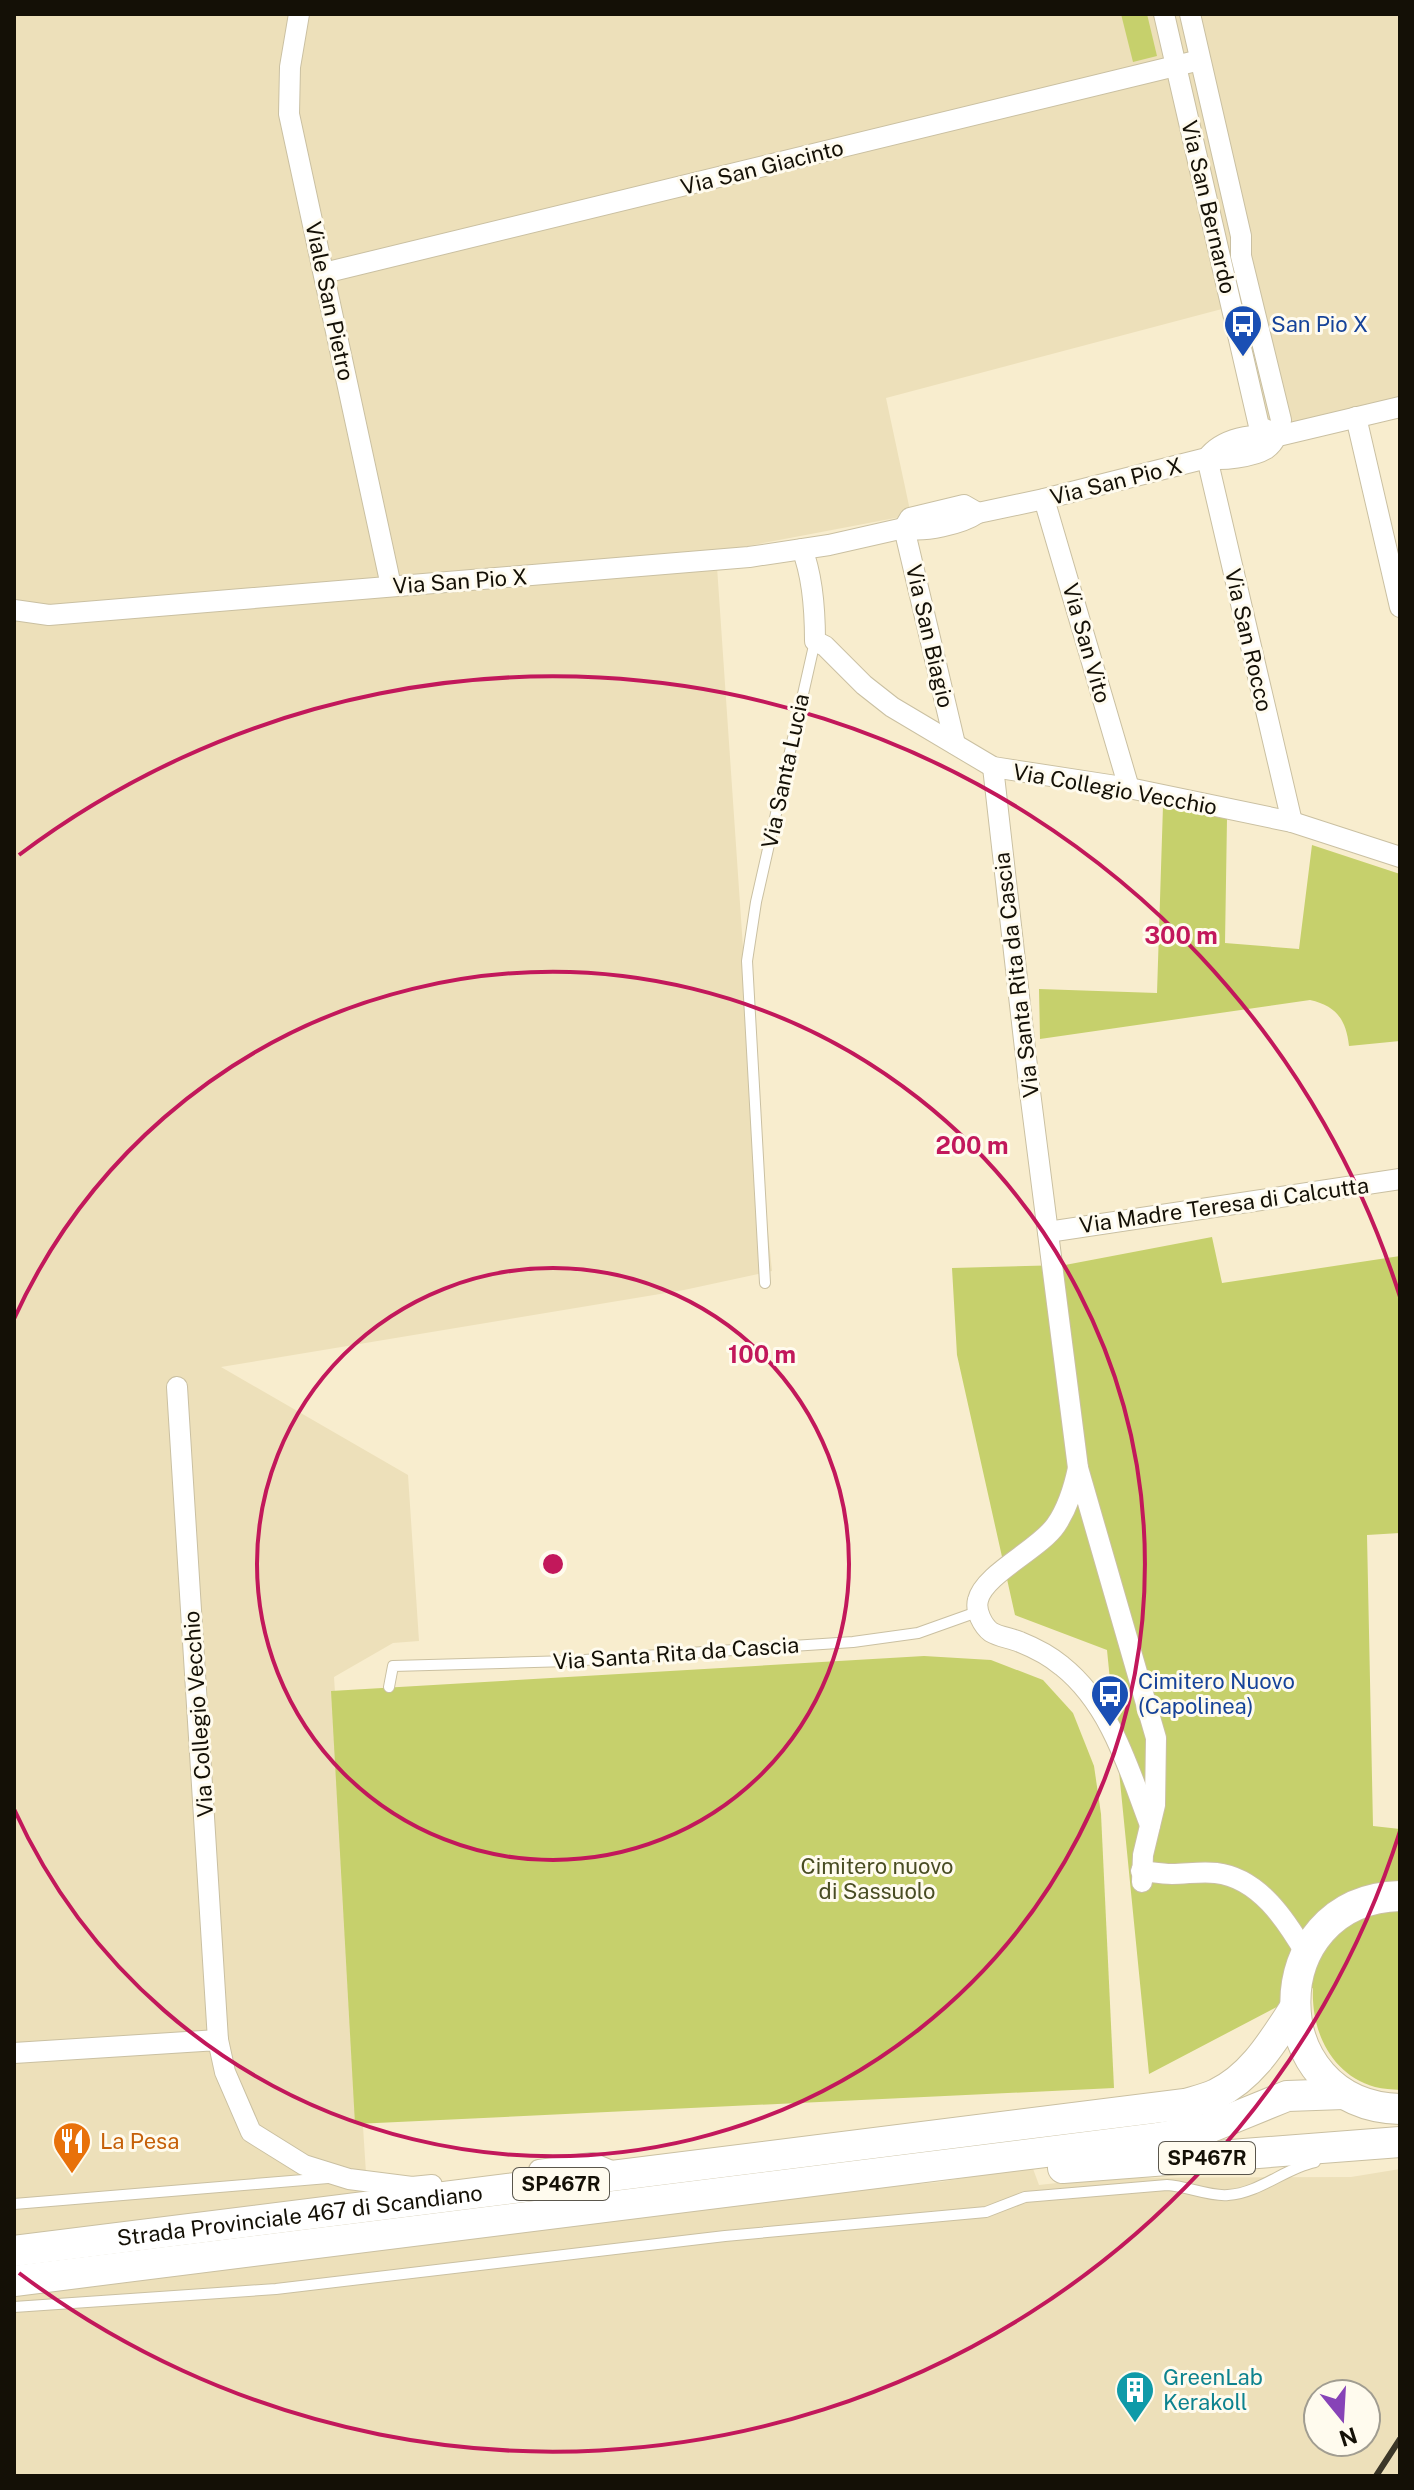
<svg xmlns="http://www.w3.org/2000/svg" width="1414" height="2490" viewBox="0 0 1414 2490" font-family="'Public Sans',sans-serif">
  <rect width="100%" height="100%" fill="#f8edce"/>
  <path fill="#ede0ba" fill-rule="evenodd" d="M14,14H1400V398L1269,428L1237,305L886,398L911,515L716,552L751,1065L772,1271L684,1290L221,1367L408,1475L419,1641L393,1643L334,1677L370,2235L940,2182L1032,2166L1039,2185L1102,2178L1351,2177L1400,2169V2476H14ZM1318,2394H1366V2442H1318Z"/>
  <g fill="#c6d06c">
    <polygon points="1121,14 1147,14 1157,56 1133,62"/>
    <path d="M1163,806L1227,819L1225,943L1299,949L1312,845L1400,874V1041L1349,1046C1346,1019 1336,1006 1310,1000L1040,1039L1039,989L1157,993Z"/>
    <path d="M1212,1237L1222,1283L1400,1256V1533L1367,1535L1373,1826L1400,1829V2090C1392,2089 1383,2089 1375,2087C1330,2074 1311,2030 1313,1988L1149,2074L1107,1650L1015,1615L957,1355L952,1268L1065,1265Z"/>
    <polygon points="924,1656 991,1660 1043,1680 1073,1713 1094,1766 1101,1814 1114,2088 355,2124 331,1691"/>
  </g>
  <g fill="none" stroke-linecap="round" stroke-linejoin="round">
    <defs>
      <g id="lane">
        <polyline points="765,1283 747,961 756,902 815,641"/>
        <polyline points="389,1687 393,1666 569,1661 853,1642 918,1633 977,1612"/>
        <polyline points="14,2204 328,2178"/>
        <path d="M14,2307L276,2289L725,2236L986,2212L1025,2197L1167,2185C1187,2186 1210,2197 1228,2195C1260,2193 1285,2168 1315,2162"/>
      </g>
      <g id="street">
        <polyline points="299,14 290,67 289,114 391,586"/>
        <polyline points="1164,14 1259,426 1278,436"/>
        <path d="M1190,14L1241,236V256L1281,420C1279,431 1276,442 1266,449C1253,457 1221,461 1207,458C1222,438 1253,433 1278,436L1400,407"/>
        <polyline points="324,273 1200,60"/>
        <polyline points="1356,417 1400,607"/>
        <polyline points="1044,499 1129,788"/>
        <polyline points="904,528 955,744"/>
        <polyline points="904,528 910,518 964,505 978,513"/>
        <path d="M802,549C813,577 815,611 815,641L825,646L864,685L892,707L993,767L1129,788L1292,822L1400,857"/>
        <path d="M14,610L49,615L749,557L829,545L904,528C923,533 962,524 978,513L1044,499L1207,458L1292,822"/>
        <polyline points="993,767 1029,1084 1078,1468 1156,1738 1155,1805 1143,1855 1142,1882"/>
        <polyline points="1048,1232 1400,1179"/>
        <polyline points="177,1387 218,2040"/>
        <path d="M1078,1468C1074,1487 1067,1509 1056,1525C1040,1549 984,1574 978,1600C975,1611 983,1626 991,1632C999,1637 1011,1638 1020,1642C1035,1648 1050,1656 1062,1666C1111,1705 1129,1770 1150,1825"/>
        <path d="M1141,1871C1151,1872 1162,1874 1172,1874C1187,1874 1201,1871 1216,1873C1259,1878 1286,1920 1306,1954"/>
        <polyline points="14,2053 218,2040 225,2072 251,2132 304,2165 349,2179 412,2187 432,2185"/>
        <polyline points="539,2170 592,2163 616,2173"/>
      </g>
      <g id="primary">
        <path d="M1400,1896C1260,1900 1261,2105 1400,2109"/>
        <polyline points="1063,2168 1400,2142"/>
        <path id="s1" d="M14,2251L1185,2104C1195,2101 1206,2099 1216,2094C1252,2077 1273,2041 1294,2009"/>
        <polyline points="14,2281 1158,2138 1206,2129 1287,2096 1344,2094"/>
      </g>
    </defs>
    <use href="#lane" stroke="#cac0a2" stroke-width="12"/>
    <use href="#street" stroke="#cac0a2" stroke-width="22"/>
    <use href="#primary" stroke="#cac0a2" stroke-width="32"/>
    <use href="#lane" stroke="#fff" stroke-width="10"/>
    <use href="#street" stroke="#fff" stroke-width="20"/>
    <use href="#primary" stroke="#fff" stroke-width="30"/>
    <polyline stroke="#3b3628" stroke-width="6" points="1376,2476 1400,2439"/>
  </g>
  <g fill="none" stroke="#c2185b" stroke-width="4">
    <circle cx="553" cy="1564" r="296"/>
    <path d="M14 1319A592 592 0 1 1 14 1809"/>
    <path d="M1400 1831A888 888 0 0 1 19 2273M19 855A888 888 0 0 1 1400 1297"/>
  </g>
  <defs>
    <symbol id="bus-pin" viewBox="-11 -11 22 30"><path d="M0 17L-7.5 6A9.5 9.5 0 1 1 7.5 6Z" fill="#1a4fb4" stroke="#fffbee"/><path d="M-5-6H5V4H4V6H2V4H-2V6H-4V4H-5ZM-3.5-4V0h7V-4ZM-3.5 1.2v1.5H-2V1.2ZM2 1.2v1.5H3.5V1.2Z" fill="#fff"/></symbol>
    <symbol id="restaurant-pin" viewBox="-11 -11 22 30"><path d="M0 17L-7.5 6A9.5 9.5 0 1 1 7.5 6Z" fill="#e8710a" stroke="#fffbee"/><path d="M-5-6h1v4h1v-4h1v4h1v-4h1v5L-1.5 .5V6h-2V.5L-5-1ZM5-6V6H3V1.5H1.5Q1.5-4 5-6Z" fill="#fff"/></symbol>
    <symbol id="building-pin" viewBox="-11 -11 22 30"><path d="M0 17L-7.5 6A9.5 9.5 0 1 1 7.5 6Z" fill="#0f9aa8" stroke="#fffbee"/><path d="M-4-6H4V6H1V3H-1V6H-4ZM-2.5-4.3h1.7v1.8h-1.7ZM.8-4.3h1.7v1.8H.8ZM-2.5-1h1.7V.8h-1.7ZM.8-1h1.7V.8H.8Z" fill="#fff"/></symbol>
  </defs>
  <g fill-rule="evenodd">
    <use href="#bus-pin" x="1221" y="302" width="44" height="60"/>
    <use href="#bus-pin" x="1088" y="1672" width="44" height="60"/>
    <use href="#restaurant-pin" x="50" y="2119" width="44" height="60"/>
    <use href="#building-pin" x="1113" y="2368" width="44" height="60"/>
  </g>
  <g text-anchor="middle" stroke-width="6" stroke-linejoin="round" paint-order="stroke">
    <g fill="#fffbee" stroke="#5a564c" stroke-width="2">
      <rect x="1159" y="2142" width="96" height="32" rx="6"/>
      <rect x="513" y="2168" width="96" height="32" rx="6"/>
    </g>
    <g font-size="20" font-weight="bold" fill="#141006">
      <text x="1207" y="2165">SP467R</text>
      <text x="561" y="2191">SP467R</text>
    </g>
    <g font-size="22" fill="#141006" stroke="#fffbee">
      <text transform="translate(762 167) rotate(-14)" y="8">Via San Giacinto</text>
      <text transform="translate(1209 207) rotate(77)" y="8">Via San Bernardo</text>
      <text transform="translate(330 301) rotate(78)" y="8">Viale San Pietro</text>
      <text transform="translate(1116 481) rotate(-14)" y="8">Via San Pio X</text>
      <text transform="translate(460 581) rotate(-4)" y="8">Via San Pio X</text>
      <text transform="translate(930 636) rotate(77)" y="8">Via San Biagio</text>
      <text transform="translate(1249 640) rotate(77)" y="8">Via San Rocco</text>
      <text transform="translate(1087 643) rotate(74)" y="8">Via San Vito</text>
      <text transform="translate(785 771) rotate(-78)" y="8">Via Santa Lucia</text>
      <text transform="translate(1115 789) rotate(10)" y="8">Via Collegio Vecchio</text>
      <text transform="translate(1016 975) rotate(-97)" y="8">Via Santa Rita da Cascia</text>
      <text transform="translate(1224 1205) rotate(-8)" y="8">Via Madre Teresa di Calcutta</text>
      <text transform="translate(676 1653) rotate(-4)" y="8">Via Santa Rita da Cascia</text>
      <text transform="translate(198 1714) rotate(-94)" y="8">Via Collegio Vecchio</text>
      <text dy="8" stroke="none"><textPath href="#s1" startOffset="288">Strada Provinciale 467 di Scandiano</textPath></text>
    </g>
    <g font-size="22" fill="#164399" stroke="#fffbee" text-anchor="start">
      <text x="1271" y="332">San Pio X</text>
      <text x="1138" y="1689">Cimitero Nuovo<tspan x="1138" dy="25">(Capolinea)</tspan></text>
    </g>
    <g font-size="22" fill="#494d23" stroke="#fffbee">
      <text x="877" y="1874">Cimitero nuovo<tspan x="877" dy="25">di Sassuolo</tspan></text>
    </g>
    <g font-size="22" fill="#c56008" stroke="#fffbee" text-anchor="start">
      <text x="100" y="2149">La Pesa</text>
    </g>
    <g font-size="22" fill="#0d838f" stroke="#fffbee" text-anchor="start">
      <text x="1163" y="2385">GreenLab<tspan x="1163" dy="25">Kerakoll</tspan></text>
    </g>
  </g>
  <circle cx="553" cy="1564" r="12" fill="#c2185b" stroke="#fffbee" stroke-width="4"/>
  <g font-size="24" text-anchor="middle" font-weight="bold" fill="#c2185b" stroke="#fffbee" stroke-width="6" stroke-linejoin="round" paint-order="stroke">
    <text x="1181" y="944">300 m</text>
    <text x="972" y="1154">200 m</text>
    <text x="762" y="1363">100 m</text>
  </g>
  <rect width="1414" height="2490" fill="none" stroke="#141006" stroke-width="32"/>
  <g transform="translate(1342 2418) rotate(162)"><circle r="38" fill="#fffbee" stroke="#a19d91" stroke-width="2"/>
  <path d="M0-6L14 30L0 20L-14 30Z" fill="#8743b7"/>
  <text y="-12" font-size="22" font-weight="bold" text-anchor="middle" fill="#141006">N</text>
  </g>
</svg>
